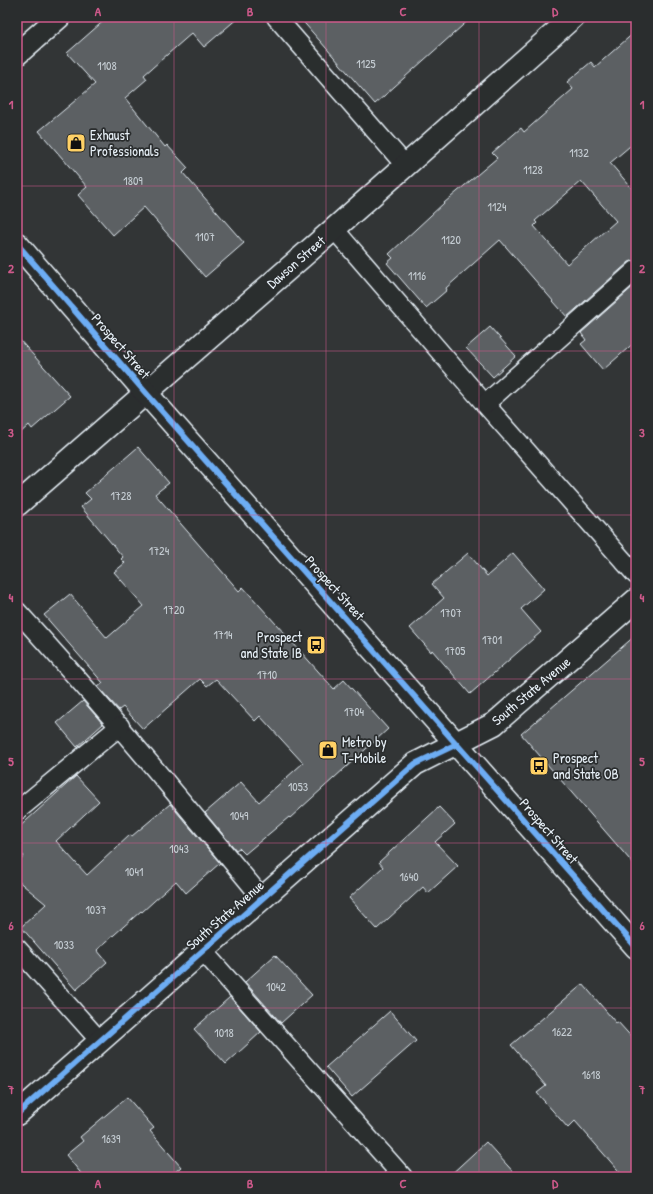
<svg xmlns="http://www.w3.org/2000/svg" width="653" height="1194" viewBox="0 0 653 1194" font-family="'Patrick Hand',sans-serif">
  <rect width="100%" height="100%" fill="#323536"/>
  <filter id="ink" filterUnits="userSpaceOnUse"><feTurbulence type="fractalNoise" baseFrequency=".025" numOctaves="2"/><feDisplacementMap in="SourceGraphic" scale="8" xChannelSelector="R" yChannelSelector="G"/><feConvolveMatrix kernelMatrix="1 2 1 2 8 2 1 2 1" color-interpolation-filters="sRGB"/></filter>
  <g filter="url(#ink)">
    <g fill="#5c6063" stroke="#e8f1f8" fill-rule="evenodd">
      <polygon points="108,17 239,17 204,47 192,33 144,75 147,79 125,98 165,147 167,145 188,168 183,173 244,243 205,277 144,207 113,235 78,195 87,187 39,131 95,84 67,53"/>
      <polygon points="299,17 472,17 375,104"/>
      <path d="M636,31V141L610,163L636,193V260L629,262L567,317L500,240L446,288L447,290L426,308L387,263L393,258L389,254L444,203L497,158L492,153L521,128L524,132L573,89L567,82L591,62L595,67ZM581,181L616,221L567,264L534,226L537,223L535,221Z"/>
      <polygon points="636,284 636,341 603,370 581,344 586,340 581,333"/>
      <polygon points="490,327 516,356 493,377 466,348"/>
      <polygon points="17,337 70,396 32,429 29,425 17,436"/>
      <polygon points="138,447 169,483 155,494 239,591 243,587 334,689 344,680 388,729 290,818 289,817 245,854 239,848 236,850 205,813 241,782 259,802 303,763 260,716 255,721 216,679 207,686 200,679 143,729 123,707 119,710 98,687 103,683 44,615 70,594 107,638 144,606 114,572 125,563 121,559 123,557 81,507 91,499 85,493"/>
      <polygon points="468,553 487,576 513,553 544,589 521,609 541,632 470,694 432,650 431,652 410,628 444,598 432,584"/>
      <polygon points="636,635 636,867 521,734"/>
      <polygon points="83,701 103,724 77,747 57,723"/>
      <polygon points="76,776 99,801 56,841 87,875 130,835 132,836 170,804 220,863 186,893 176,881 142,912 141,911 97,950 107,962 76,990 21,927 46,904 17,880 17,865 24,856 17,849 17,829"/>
      <polygon points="439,807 455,824 435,842 458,866 428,893 423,887 377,929 349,898 383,867 379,862"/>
      <polygon points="275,955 312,995 281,1023 245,982"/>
      <polygon points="583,984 616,1023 618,1022 636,1042 636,1177 624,1177 575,1121 568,1128 537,1093 546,1086 511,1045"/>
      <polygon points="230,997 261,1032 226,1064 194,1029"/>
      <polygon points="390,1011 416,1041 352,1097 326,1067"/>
      <polygon points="127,1097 154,1128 150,1131 181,1167 169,1177 84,1177 66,1155 83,1141 80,1137"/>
      <polygon points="486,1142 518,1177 448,1177"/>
    </g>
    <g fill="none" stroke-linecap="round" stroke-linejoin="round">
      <defs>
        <g id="service">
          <polyline points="276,17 405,165"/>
          <polyline points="334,229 485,404 636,575"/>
          <polyline points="485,404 636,270"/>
          <path d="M17,611C102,704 182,801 262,898"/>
          <polyline points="17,811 120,726"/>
          <polyline points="17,948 100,1041"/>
          <polyline points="203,951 403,1177"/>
        </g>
        <g id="minor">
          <polyline points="17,54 59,17"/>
          <polyline points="17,505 334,229 573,17"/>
        </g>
        <polyline id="tertiary" points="17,1114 415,764 494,724 636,600"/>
        <polyline id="secondary" points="17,244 145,392 636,947"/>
      </defs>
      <use href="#service" stroke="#e8f1f8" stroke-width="21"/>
      <use href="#minor" stroke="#e8f1f8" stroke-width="25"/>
      <use href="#tertiary" stroke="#e8f1f8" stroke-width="25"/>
      <use href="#secondary" stroke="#e8f1f8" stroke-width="25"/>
      <use href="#service" stroke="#2a2d2e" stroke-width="18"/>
      <use href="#minor" stroke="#2a2d2e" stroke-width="22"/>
      <use href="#tertiary" stroke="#2a2d2e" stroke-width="22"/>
      <use href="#secondary" stroke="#2a2d2e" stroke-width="22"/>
      <defs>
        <g id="cycleway">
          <polyline points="17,244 145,392 636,947"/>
          <polyline points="17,1114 415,764 457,744"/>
        </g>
      </defs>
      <use href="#cycleway" stroke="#2a2d2e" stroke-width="8"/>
      <use href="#cycleway" stroke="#6dadf4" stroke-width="6"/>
    </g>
  </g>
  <path fill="none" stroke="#cd598a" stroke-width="1" stroke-opacity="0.55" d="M174,17V1177M326,17V1177M479,17V1177M17,186H636M17,351H636M17,515H636M17,679H636M17,843H636M17,1008H636"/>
  <defs>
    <symbol id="shop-square" viewBox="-11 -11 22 22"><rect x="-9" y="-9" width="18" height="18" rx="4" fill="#ffd166" stroke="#2a2d2e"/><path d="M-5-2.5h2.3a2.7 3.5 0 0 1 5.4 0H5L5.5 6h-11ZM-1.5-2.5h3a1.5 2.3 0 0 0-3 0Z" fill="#111"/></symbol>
    <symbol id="bus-square" viewBox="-11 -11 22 22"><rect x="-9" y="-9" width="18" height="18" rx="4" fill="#ffd166" stroke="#2a2d2e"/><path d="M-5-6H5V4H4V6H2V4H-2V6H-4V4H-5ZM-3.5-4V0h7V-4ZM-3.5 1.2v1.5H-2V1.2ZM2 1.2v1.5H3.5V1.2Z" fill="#111"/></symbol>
  </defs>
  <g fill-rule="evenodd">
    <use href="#shop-square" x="65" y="132" width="22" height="22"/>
    <use href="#bus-square" x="305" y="634" width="22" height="22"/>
    <use href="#shop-square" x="317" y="739" width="22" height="22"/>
    <use href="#bus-square" x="528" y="755" width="22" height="22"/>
  </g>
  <g text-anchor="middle" stroke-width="3.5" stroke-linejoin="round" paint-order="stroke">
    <g font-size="12" fill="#c5cdd3">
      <text x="366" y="68">1125</text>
      <text x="107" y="70">1108</text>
      <text x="579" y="157">1132</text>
      <text x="533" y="174">1128</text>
      <text x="133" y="185">1809</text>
      <text x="497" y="211">1124</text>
      <text x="205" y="241">1107</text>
      <text x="451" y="244">1120</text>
      <text x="417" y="280">1116</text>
      <text x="121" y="500">1728</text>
      <text x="159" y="555">1724</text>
      <text x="174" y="614">1720</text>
      <text x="451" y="617">1707</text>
      <text x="223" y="639">1714</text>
      <text x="492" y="644">1701</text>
      <text x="455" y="655">1705</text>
      <text x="267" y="679">1710</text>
      <text x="354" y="716">1704</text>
      <text x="298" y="791">1053</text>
      <text x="239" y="820">1049</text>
      <text x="179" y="853">1043</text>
      <text x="134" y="876">1041</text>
      <text x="409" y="881">1640</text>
      <text x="96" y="914">1037</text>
      <text x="64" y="949">1033</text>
      <text x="276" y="991">1042</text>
      <text x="562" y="1036">1622</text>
      <text x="224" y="1037">1018</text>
      <text x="591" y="1079">1618</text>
      <text x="111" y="1143">1639</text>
    </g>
    <g font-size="14" fill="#e8f1f8" stroke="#2a2d2e" text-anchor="start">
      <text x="90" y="140">Exhaust<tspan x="90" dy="16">Professionals</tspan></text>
      <text x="302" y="642" text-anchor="end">Prospect<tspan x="302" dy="16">and State IB</tspan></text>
      <text x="342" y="747">Metro by<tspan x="342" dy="16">T-Mobile</tspan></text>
      <text x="553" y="763">Prospect<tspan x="553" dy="16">and State OB</tspan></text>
    </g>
    <g font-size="14" fill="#e8f1f8" stroke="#2a2d2e">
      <text transform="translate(296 262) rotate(-41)" y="5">Dawson Street</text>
      <text transform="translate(121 346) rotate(49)" y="5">Prospect Street</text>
      <text transform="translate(335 588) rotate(48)" y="5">Prospect Street</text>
      <text transform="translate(531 691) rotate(-40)" y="5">South State Avenue</text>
      <text transform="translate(549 831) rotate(49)" y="5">Prospect Street</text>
      <text transform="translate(225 915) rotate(-41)" y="5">South State Avenue</text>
    </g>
  </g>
  <rect width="653" height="1194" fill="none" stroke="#2a2d2e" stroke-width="44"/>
  <rect x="22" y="22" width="609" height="1150" fill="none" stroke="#cd598a" stroke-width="1.5"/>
  <g font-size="13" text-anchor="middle" font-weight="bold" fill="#cd598a">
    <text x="98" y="16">A</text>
    <text x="250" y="16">B</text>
    <text x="403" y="16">C</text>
    <text x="555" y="16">D</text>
    <text x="11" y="109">1</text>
    <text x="642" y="109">1</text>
    <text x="11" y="273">2</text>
    <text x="642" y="273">2</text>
    <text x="11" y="437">3</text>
    <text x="642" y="437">3</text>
    <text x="11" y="602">4</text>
    <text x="642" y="602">4</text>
    <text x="11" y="766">5</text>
    <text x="642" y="766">5</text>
    <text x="11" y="930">6</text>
    <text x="642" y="930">6</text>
    <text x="11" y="1094">7</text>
    <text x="642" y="1094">7</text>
    <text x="98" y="1188">A</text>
    <text x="250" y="1188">B</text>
    <text x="403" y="1188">C</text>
    <text x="555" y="1188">D</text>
  </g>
</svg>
